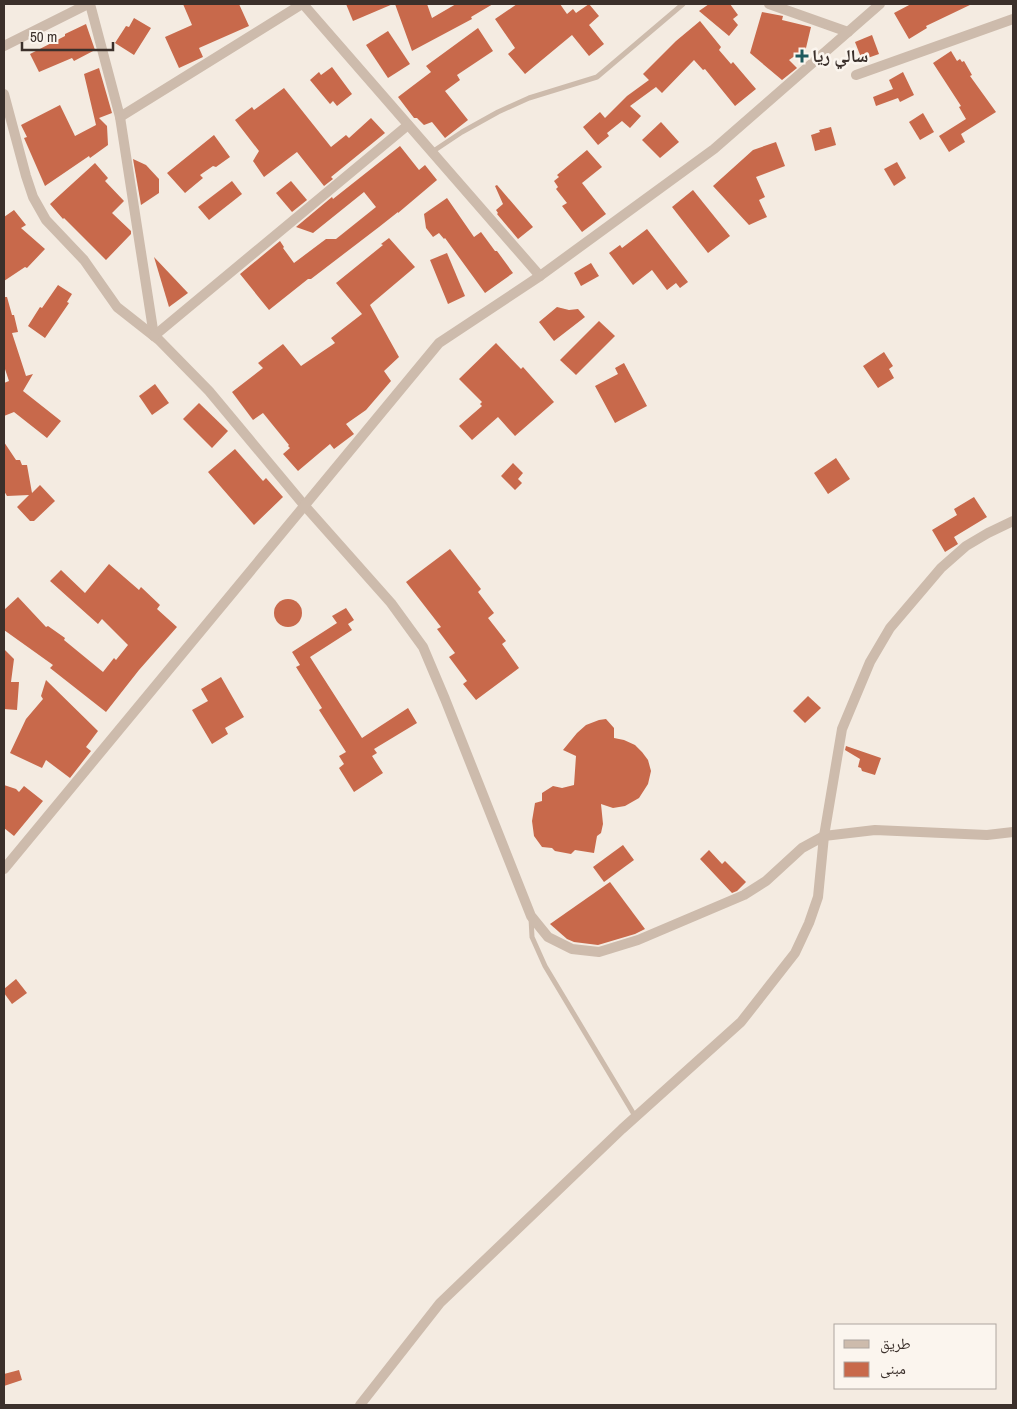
<svg xmlns="http://www.w3.org/2000/svg" width="1017" height="1409" viewBox="0 0 1017 1409" font-family="'Archivo Narrow','Noto Naskh Arabic',sans-serif">
  <rect width="100%" height="100%" fill="#f4ebe1"/>
  <g fill="#c8694b">
    <polygon points="183,4 239,4 249,26 199,48 203,57 179,68 165,37 192,25"/>
    <polygon points="346,4 393,4 353,21"/>
    <polygon points="395,4 427,4 432,18 456,4 493,4 471,17 472,19 412,51"/>
    <polygon points="517,4 560,4 567,14 573,9 576,13 589,4 599,16 589,25 604,44 589,56 572,35 525,74 508,54 515,48 495,19"/>
    <polygon points="709,4 730,4 738,15 733,19 738,25 729,36 699,11"/>
    <polygon points="911,4 972,4 926,26 927,28 909,39 894,13"/>
    <polygon points="762,12 783,16 782,20 811,27 806,48 789,60 797,68 782,80 750,53"/>
    <polygon points="134,18 151,28 134,55 115,43 126,26 129,27"/>
    <polygon points="700,21 721,47 719,50 731,64 733,62 756,89 735,106 705,69 703,70 694,60 662,93 656,87 630,106 641,116 630,128 622,121 607,133 609,136 598,145 583,127 600,112 605,118 627,96 649,80 643,74 676,41"/>
    <polygon points="86,24 95,50 74,61 72,58 39,72 30,54 65,36 65,34"/>
    <polygon points="478,28 493,51 457,75 460,80 445,91 468,120 445,138 432,122 424,125 417,118 414,118 398,97 431,72 426,66"/>
    <polygon points="388,31 410,64 388,78 366,45"/>
    <polygon points="872,35 879,54 862,60 855,42"/>
    <polygon points="951,51 957,61 960,59 962,62 964,61 972,75 970,76 996,112 961,134 965,142 949,152 939,136 966,119 959,107 961,106 933,63"/>
    <polygon points="332,67 352,94 337,106 333,101 330,104 310,80 319,72 321,75"/>
    <polygon points="99,68 112,113 99,118 107,126 108,145 90,158 89,156 45,186 24,138 27,137 21,125 60,105 75,136 96,125 84,74"/>
    <polygon points="903,72 914,95 900,102 898,98 876,106 873,97 893,89 889,80"/>
    <polygon points="284,88 331,147 346,135 349,138 371,118 385,133 331,177 333,179 324,186 297,152 264,177 253,161 259,151 235,120 252,107 254,110"/>
    <polygon points="923,113 934,132 920,140 909,122"/>
    <polygon points="661,122 679,142 660,158 642,140"/>
    <polygon points="831,127 836,145 815,151 811,135 820,132 819,130"/>
    <polygon points="214,135 230,157 216,167 213,166 200,175 203,178 185,193 167,173"/>
    <polygon points="776,142 785,166 756,177 765,197 759,200 767,217 749,225 713,186 753,150"/>
    <polygon points="400,146 419,170 425,165 437,180 398,213 398,212 379,227 311,279 308,279 269,310 240,274 280,241 284,247 283,248 294,263 326,239 336,239 376,207 364,192 313,233 296,227 332,197 333,199"/>
    <polygon points="587,150 602,167 582,183 606,214 582,232 562,206 567,203 556,189 558,187 554,181 559,177 557,175"/>
    <polygon points="133,159 146,165 159,179 159,193 141,205"/>
    <polygon points="897,162 906,178 894,186 884,169"/>
    <polygon points="95,163 108,178 105,181 124,201 112,213 131,231 131,234 106,260 64,218 63,219 50,204"/>
    <polygon points="232,181 242,194 209,220 198,207"/>
    <polygon points="291,181 307,200 292,212 276,193"/>
    <polygon points="497,185 533,227 518,239 497,214 498,213 496,210 503,204 495,186"/>
    <polygon points="693,190 730,236 708,253 672,207"/>
    <polygon points="447,198 474,237 481,232 495,251 497,251 513,273 485,293 445,238 444,239 439,233 433,237 426,228 424,214"/>
    <polygon points="14,210 26,225 21,228 45,249 27,268 25,267 4,281 4,217"/>
    <polygon points="647,229 688,282 680,288 676,283 667,290 652,270 633,285 609,253 620,245 622,248"/>
    <polygon points="389,238 415,267 370,305 399,357 384,371 391,381 366,410 346,424 354,434 334,449 330,444 298,471 283,454 290,448 288,446 289,445 263,413 253,420 232,392 263,368 258,363 283,344 301,366 335,343 331,338 362,314 336,283 383,245 381,244"/>
    <polygon points="447,253 465,296 448,304 430,260"/>
    <polygon points="154,257 188,293 169,307"/>
    <polygon points="591,263 599,276 581,286 574,273"/>
    <polygon points="58,285 72,294 67,302 69,303 45,338 28,326 40,307 42,308"/>
    <polygon points="4,297 7,297 12,315 14,315 18,332 12,333 26,376 33,374 23,391 61,421 47,438 14,412 4,416 4,383 9,381 4,366"/>
    <polygon points="557,307 569,310 578,309 585,317 554,341 539,322"/>
    <polygon points="599,321 615,336 576,375 560,360"/>
    <polygon points="496,343 521,369 523,367 554,402 515,436 498,417 472,440 459,426 482,406 480,404 482,402 459,379"/>
    <polygon points="884,352 893,366 889,369 894,378 878,388 863,366"/>
    <polygon points="624,363 647,406 615,423 595,386 618,374 615,368"/>
    <polygon points="155,384 169,403 152,415 139,396"/>
    <polygon points="199,403 228,431 212,448 183,419"/>
    <polygon points="4,442 16,460 20,460 22,465 27,465 32,493 40,485 55,501 34,521 30,521 17,507 29,495 7,496 4,491"/>
    <polygon points="235,449 263,481 266,478 283,497 254,525 208,472"/>
    <polygon points="836,458 850,479 828,494 814,473"/>
    <polygon points="513,463 523,473 518,479 522,483 515,490 501,476"/>
    <polygon points="974,497 987,517 954,537 958,544 945,552 932,530 957,515 954,509"/>
    <polygon points="450,549 481,589 478,592 494,613 488,618 506,641 502,644 519,668 476,700 463,684 467,681 449,657 455,653 437,629 441,627 406,582"/>
    <polygon points="109,564 139,590 141,587 160,605 157,609 177,627 139,670 106,712 50,668 53,665 4,630 4,610 18,597 46,627 48,626 65,638 64,640 103,672 114,658 116,660 128,645 102,619 98,624 50,581 61,570 85,593"/>
    <circle cx="288" cy="613" r="14"/>
    <polygon points="346,608 354,620 348,624 352,630 310,657 362,738 408,708 417,723 374,749 377,753 372,756 383,773 354,792 339,768 344,764 339,756 346,752 319,710 322,708 296,667 300,665 292,652 337,623 332,616"/>
    <polygon points="4,649 14,659 11,682 19,682 17,710 4,709"/>
    <polygon points="221,677 244,717 225,728 228,734 212,744 192,710 208,701 201,689"/>
    <polygon points="46,680 98,731 86,747 91,751 70,778 46,760 42,768 10,753 26,719 43,699 41,696"/>
    <polygon points="808,696 821,708 805,723 793,711"/>
    <polygon points="606,719 614,728 614,738 624,740 635,745 642,752 648,760 651,771 648,784 639,798 625,806 613,808 601,804 603,824 601,833 597,836 594,853 575,850 571,854 555,851 552,848 542,847 534,836 532,821 535,803 542,801 542,793 553,786 562,788 574,785 576,756 563,750 577,733 586,725 599,720"/>
    <polygon points="846,746 881,758 875,775 862,771 861,768 858,767 860,759 845,750"/>
    <polygon points="4,785 16,789 19,792 24,786 43,801 14,836 4,828"/>
    <polygon points="623,845 634,860 604,882 593,867"/>
    <polygon points="709,850 722,864 725,861 746,882 737,891 732,893 700,859"/>
    <polygon points="610,882 645,929 635,934 598,945 574,942 567,939 550,924"/>
    <polygon points="16,979 27,993 12,1004 4,993 4,989"/>
    <polygon points="19,1370 22,1380 4,1386 4,1374"/>
  </g>
  <g fill="none" stroke-linecap="round" stroke-linejoin="round">
    <g stroke="#cdbbac" stroke-width="5">
      <polyline points="432,152 462,132 498,112 529,98 597,77 683,4"/>
      <polyline points="531,918 532,937 545,966 635,1116"/>
    </g>
    <g stroke="#cdbbac" stroke-width="10">
      <polyline points="90,4 120,117 154,336"/>
      <polyline points="303,4 540,276"/>
      <polyline points="769,4 848,32"/>
      <polyline points="4,46 88,4"/>
      <polyline points="856,75 1013,19"/>
      <polyline points="4,94 26,176 33,197 46,220 84,260 117,307 159,340 209,391 304,505 391,603 423,647 445,699 531,916 548,937 572,949 599,952 638,940 744,895 766,881 802,848 824,836 875,830 987,835 1013,832"/>
      <polyline points="120,117 302,4"/>
      <polyline points="154,336 408,125"/>
      <polyline points="4,869 439,343 540,276 714,149 880,4"/>
      <polyline points="360,1405 440,1303 622,1129 741,1022 795,953 809,923 818,897 824,836 842,729 870,662 890,628 941,568 966,546 988,533 1013,521"/>
    </g>
  </g>
  <path fill="#1f5a5e" stroke="#fbf5ee" stroke-width="2" d="M799.5 48.5h5v5h5v5h-5v5h-5v-5h-5v-5h5z"/>
  <g text-anchor="middle" stroke-width="5" stroke-linejoin="round" paint-order="stroke">
    <g font-size="18" font-weight="bold" fill="#3b302b" stroke="#fbf5ee" text-anchor="start">
      <text x="812" y="62">سالي ريا</text>
    </g>
  </g>
  <rect width="1017" height="1409" fill="none" stroke="#3b302b" stroke-width="10"/>
  <rect x="834" y="1324" width="162" height="65" fill="#fbf5ee" stroke="#aea6a0"/>
  <rect x="844" y="1340" width="25" height="8" fill="#cdbbac" stroke="#aea6a0"/>
  <text x="880" y="1349" font-size="15" fill="#3b302b">طريق</text>
  <rect x="844" y="1362" width="25" height="15" fill="#c8694b" stroke="#aea6a0"/>
  <text x="880" y="1374" font-size="15" fill="#3b302b">مبنى</text>
  <path d="M22 42v8h91v-8" fill="none" stroke="#3b302b" stroke-width="2.5"/>
  <text x="30" y="42" font-size="15" fill="#3b302b" stroke="#fbf5ee" stroke-width="4" paint-order="stroke">50 m</text>
</svg>
